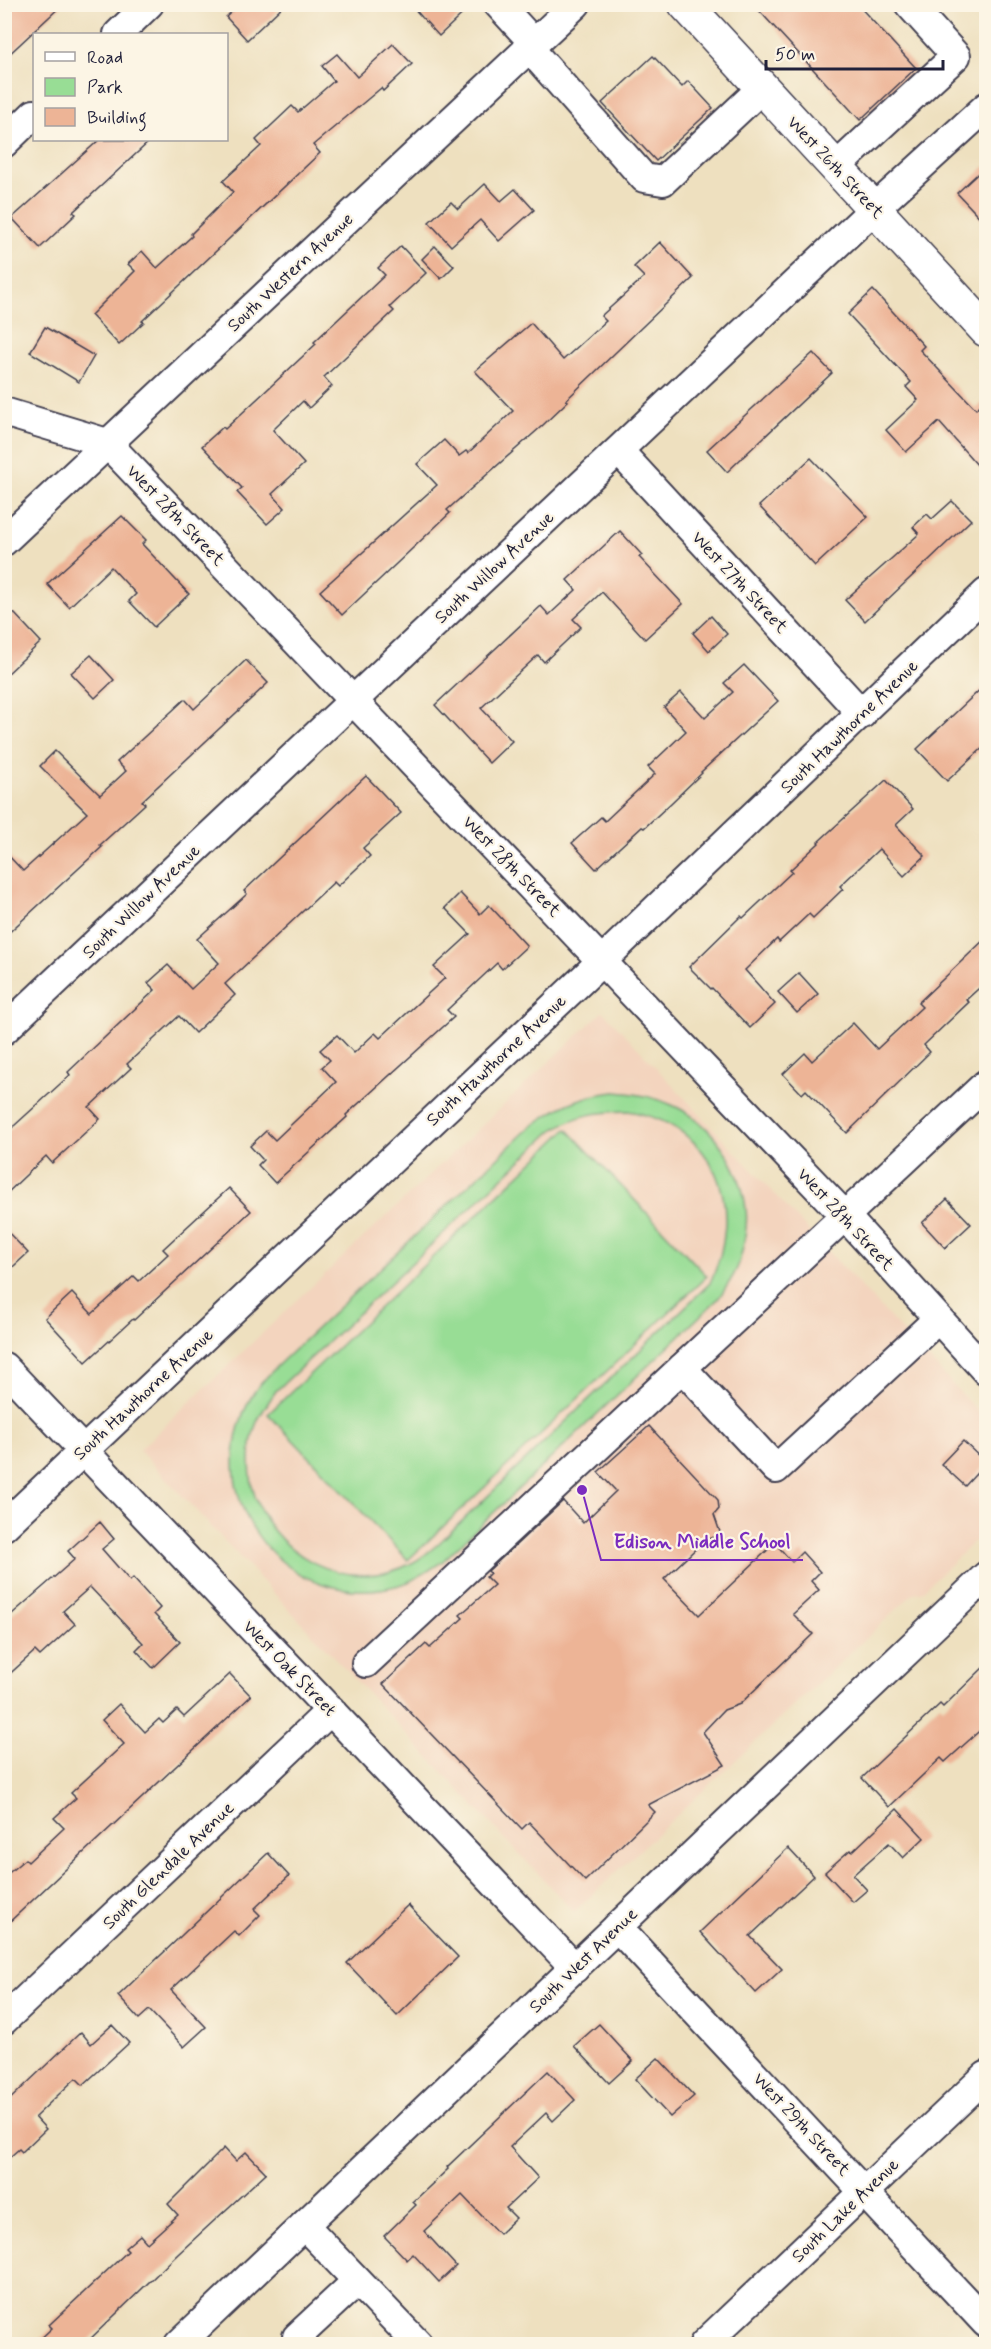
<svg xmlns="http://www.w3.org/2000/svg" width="991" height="2349" viewBox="0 0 991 2349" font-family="Mynerve,sans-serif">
  <rect width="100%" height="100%" fill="#fcf5e5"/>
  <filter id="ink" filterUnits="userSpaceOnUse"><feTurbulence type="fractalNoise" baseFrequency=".0167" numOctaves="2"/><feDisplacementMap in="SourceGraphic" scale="12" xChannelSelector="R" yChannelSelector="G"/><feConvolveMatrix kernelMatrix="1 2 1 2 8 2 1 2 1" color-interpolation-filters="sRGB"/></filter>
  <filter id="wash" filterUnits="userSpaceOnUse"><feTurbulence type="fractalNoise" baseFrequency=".008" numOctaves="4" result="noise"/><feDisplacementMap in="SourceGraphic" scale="24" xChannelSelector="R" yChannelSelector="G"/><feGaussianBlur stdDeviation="1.35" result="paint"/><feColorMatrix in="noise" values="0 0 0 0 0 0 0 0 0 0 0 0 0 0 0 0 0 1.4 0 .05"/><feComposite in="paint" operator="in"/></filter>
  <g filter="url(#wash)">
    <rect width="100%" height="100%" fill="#eee0bf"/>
    <polygon fill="#f3d4be" points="603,1011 986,1420 986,1530 921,1592 914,1593 574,1912 139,1450"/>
    <g fill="#98dd95" stroke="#5d8068" stroke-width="1.5" fill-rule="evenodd">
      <path d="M615,1092C635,1093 653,1096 672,1105C712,1122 741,1166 746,1209C748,1226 744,1246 739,1263C735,1276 726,1287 718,1299L443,1561C431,1569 417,1579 403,1584C288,1619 192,1498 253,1394C259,1384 269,1375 277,1366L528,1129C557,1107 578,1096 615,1092ZM628,1111C717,1126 746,1206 710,1283L438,1544C430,1551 422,1558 412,1563C349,1597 266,1554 252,1485C249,1465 249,1441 257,1422C262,1411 269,1401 276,1391L553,1130C578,1114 599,1112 628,1111Z"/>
      <polygon points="567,1129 707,1276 408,1560 268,1414"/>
    </g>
    <g id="blocks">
      <g fill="#edb496">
        <polygon points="17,4 63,4 4,59 4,16"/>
        <polygon points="240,4 285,4 247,40 226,17"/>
        <polygon points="410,4 473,4 439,36"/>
        <polygon points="753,4 857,4 916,68 860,120"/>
        <polygon points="393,44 412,64 383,91 381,88 313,145 320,153 142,321 144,322 119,345 91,315 135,271 128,264 142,251 157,268 192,236 191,234 233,192 223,181 261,146 256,140 292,106 298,112 334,81 322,66 337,54 357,77"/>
        <polygon points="653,56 682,87 688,81 713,108 656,161 602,103"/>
        <polygon points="99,140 151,140 73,212 76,214 40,248 12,218"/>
        <polygon points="987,165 987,225 957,193"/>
        <polygon points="485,184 501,201 515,189 534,210 499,241 480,220 451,246 429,222 451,202 458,209"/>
        <polygon points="660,242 693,278 566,400 568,401 542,426 447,510 450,513 342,615 320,591 437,485 417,464 444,440 459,456 466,451 468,453 513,411 475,371 531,323 563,360 606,321 601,316 644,277 634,267"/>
        <polygon points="401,246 426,273 390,307 394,311 324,377 332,386 309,408 303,401 273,430 304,464 272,494 285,508 267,524 237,492 242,488 202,446 223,427 225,429 316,344 314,342 385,275 378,268"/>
        <polygon points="435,246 454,266 441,279 422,259"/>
        <polygon points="873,290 924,346 920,350 976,409 987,399 987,476 939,422 906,452 886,430 918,400 906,387 911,382 848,314"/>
        <polygon points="45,327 94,356 79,382 30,352"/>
        <polygon points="813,353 832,373 727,472 707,450"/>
        <polygon points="811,458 868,517 815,566 759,506"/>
        <polygon points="952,501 971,520 865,621 845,600 919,534 913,527 927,514 932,519"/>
        <polygon points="122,516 146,540 142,544 189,594 154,627 129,601 136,594 111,567 69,607 47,584"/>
        <polygon points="620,531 642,555 639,557 683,604 645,639 602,592 573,619 581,627 544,662 538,655 481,708 512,741 489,763 435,705 541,606 549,615 576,590 567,580"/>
        <polygon points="14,613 41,642 4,677 4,622"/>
        <polygon points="711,616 727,634 709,651 693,633"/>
        <polygon points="91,655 114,680 95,698 71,673"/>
        <polygon points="246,660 268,683 142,801 145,804 100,845 102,847 4,937 4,851 23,871 87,813 40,766 55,751 100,795 126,771 117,762 185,699 194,709"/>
        <polygon points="744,665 778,701 701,772 702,773 671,803 644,828 642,827 596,869 572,843 601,817 605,821 655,774 648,767 686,731 664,707 681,692 705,718 733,692 724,683"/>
        <polygon points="987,683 987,744 947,781 917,749"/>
        <polygon points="366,776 401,813 363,848 370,856 338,886 334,882 225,984 235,995 195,1033 179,1016 127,1064 131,1068 89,1107 100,1119 52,1163 46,1156 4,1196 4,1135 70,1075 68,1072 155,990 148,983 168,965 191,989 219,963 197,939 247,894 244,891"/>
        <polygon points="886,780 913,809 896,825 925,856 904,876 879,849 840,886 843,889 813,918 809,914 779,942 777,939 745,970 775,1004 750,1028 712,988 711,989 689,967 741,916 743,918 792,872 790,870 819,843 818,842"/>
        <polygon points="460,893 480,914 489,905 527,946 502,969 497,963 447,1010 454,1017 346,1115 347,1117 275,1183 258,1165 263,1160 250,1146 266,1131 275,1140 336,1082 322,1067 330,1060 320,1050 337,1035 354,1053 375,1033 380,1038 445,978 434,967 470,934 445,908"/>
        <polygon points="987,937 987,981 966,1000 969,1002 924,1045 930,1052 847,1133 806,1090 802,1094 783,1074 805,1053 812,1061 853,1023 877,1049 922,1007 918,1003"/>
        <polygon points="799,973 818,994 797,1013 778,992"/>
        <polygon points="229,1188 251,1211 134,1320 133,1319 86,1362 45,1318 72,1293 92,1314 134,1276 139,1281 168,1254 163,1249"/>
        <polygon points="947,1199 971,1224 945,1248 922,1223"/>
        <polygon points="4,1228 28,1253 4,1275"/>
        <polygon points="649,1426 718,1500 719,1509 714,1515 721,1535 705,1540 664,1579 699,1615 775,1543 792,1562 802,1552 820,1572 811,1581 819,1590 793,1614 813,1634 740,1704 724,1710 703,1732 725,1765 648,1805 655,1812 585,1881 529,1822 522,1829 383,1684 426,1644 430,1648 463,1618 460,1615 494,1585 486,1577 490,1573 488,1571 563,1501 583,1523 616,1491 598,1472"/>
        <polygon points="963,1441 986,1463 965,1486 941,1464"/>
        <polygon points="100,1522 114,1539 102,1549 130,1581 133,1578 160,1608 154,1614 180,1642 153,1668 136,1650 143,1643 90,1587 63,1611 75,1624 40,1656 35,1651 4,1679 4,1621 75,1559 68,1551"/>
        <polygon points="987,1664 987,1724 945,1762 941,1758 889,1807 862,1778 940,1704 943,1707"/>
        <polygon points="230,1674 251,1696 4,1927 4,1877 25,1859 28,1862 64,1828 54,1818 76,1798 71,1793 124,1744 102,1720 119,1704 145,1732 159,1719 163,1723 177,1710 184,1717"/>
        <polygon points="897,1809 924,1838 903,1858 889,1843 853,1875 867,1890 853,1902 825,1872 850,1850 852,1852"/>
        <polygon points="788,1848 814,1876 750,1936 782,1969 756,1993 700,1932"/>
        <polygon points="268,1853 289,1876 254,1909 260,1915 239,1936 234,1931 171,1990 206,2027 184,2047 149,2010 139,2019 118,1996"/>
        <polygon points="408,1905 458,1957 397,2016 347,1963"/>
        <polygon points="599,2024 633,2061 609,2083 574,2046"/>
        <polygon points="112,2025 129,2043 83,2085 76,2078 35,2117 46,2129 22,2152 19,2149 4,2162 4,2105 81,2032 91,2044"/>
        <polygon points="658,2058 694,2096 670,2117 635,2079"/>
        <polygon points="548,2071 575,2100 553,2121 546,2113 510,2147 538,2178 506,2208 516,2218 499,2234 462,2195 424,2231 456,2266 439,2282 413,2254 407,2260 384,2236 416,2205 413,2202 448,2169 447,2167"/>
        <polygon points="224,2148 236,2161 246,2152 266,2173 178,2254 85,2344 35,2344 52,2328 49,2325 128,2251 125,2248 140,2235 147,2243 178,2215 168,2204"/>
      </g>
    </g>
  </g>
  <g filter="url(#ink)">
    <use href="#blocks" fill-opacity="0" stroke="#413e4f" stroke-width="1.5"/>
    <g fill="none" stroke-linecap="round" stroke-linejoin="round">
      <defs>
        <g id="minor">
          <polyline points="498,4 534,43"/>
          <polyline points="118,34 149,4"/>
          <polyline points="529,48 644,178 663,181 762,88"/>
          <polyline points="4,143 34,114"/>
          <polyline points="836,167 956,56 909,4"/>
          <polyline points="4,412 107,443 845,1216 986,1371"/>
          <polyline points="619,451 862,714"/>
          <polyline points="4,541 576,4"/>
          <polyline points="4,1030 874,209 986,107"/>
          <polyline points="938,1319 776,1469 682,1368 986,1084"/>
          <polyline points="4,1367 575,1968"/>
          <polyline points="4,1526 584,978 986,593"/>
          <polyline points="366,1663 682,1368"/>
          <polyline points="617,1927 986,2323"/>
          <polyline points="4,2020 331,1710"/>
          <polyline points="304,2225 418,2344"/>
          <polyline points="179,2344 986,1576"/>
          <polyline points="297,2344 297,2337 357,2281"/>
          <polyline points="704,2344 986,2076"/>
        </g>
        <polyline id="major" points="685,4 986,330"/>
      </defs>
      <use href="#minor" stroke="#413e4f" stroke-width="32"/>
      <use href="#major" stroke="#413e4f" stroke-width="36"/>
      <use href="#minor" stroke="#fff" stroke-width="28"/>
      <use href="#major" stroke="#fff" stroke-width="33"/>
    </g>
  </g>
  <g text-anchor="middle" stroke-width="4.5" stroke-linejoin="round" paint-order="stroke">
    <g font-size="18" fill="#22223b" stroke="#fcf5e5">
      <text transform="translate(836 167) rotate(47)" y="6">West 26th Street</text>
      <text transform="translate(290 272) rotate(-43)" y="6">South Western Avenue</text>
      <text transform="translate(176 515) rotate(46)" y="6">West 28th Street</text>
      <text transform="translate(494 567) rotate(-43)" y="6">South Willow Avenue</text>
      <text transform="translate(740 582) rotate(47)" y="6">West 27th Street</text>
      <text transform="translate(849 726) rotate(-44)" y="6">South Hawthorne Avenue</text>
      <text transform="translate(512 866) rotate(46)" y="6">West 28th Street</text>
      <text transform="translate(141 901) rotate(-44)" y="6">South Willow Avenue</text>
      <text transform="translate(496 1060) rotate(-43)" y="6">South Hawthorne Avenue</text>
      <text transform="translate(846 1219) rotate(47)" y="6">West 28th Street</text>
      <text transform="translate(143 1394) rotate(-43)" y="6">South Hawthorne Avenue</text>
      <text transform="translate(290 1668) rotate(46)" y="6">West Oak Street</text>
      <text transform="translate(168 1865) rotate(-44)" y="6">South Glendale Avenue</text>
      <text transform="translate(583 1960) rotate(-44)" y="6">South West Avenue</text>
      <text transform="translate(802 2124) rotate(47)" y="6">West 29th Street</text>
      <text transform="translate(845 2210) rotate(-44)" y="6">South Lake Avenue</text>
    </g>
  </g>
  <path fill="none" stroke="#7b2cbf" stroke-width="2" d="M582 1490L601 1560H803"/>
  <circle fill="#7b2cbf" stroke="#fcf5e5" stroke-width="2" cx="582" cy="1490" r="6"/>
  <g font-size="20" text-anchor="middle" font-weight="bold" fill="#7b2cbf" stroke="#fcf5e5" stroke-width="4.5" stroke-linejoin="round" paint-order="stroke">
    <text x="702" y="1548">Edison Middle School</text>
  </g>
  <rect width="991" height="2349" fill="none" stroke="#fcf5e5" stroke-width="24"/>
  <rect x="33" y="33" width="195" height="108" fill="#fcf5e5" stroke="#a5a1a1" stroke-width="1.5"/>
  <rect x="45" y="52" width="30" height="9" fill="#ffffff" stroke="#a5a1a1" stroke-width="1.5"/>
  <text x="87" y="63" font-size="18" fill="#22223b">Road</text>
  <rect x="45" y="78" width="30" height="18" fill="#98dd95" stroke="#a5a1a1" stroke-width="1.5"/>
  <text x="87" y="93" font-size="18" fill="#22223b">Park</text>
  <rect x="45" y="108" width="30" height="18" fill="#edb496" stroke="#a5a1a1" stroke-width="1.5"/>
  <text x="87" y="123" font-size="18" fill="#22223b">Building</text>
  <path d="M766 60v9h177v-9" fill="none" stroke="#22223b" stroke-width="3"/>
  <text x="775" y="60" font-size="18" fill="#22223b" stroke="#fcf5e5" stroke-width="4.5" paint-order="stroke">50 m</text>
</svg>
